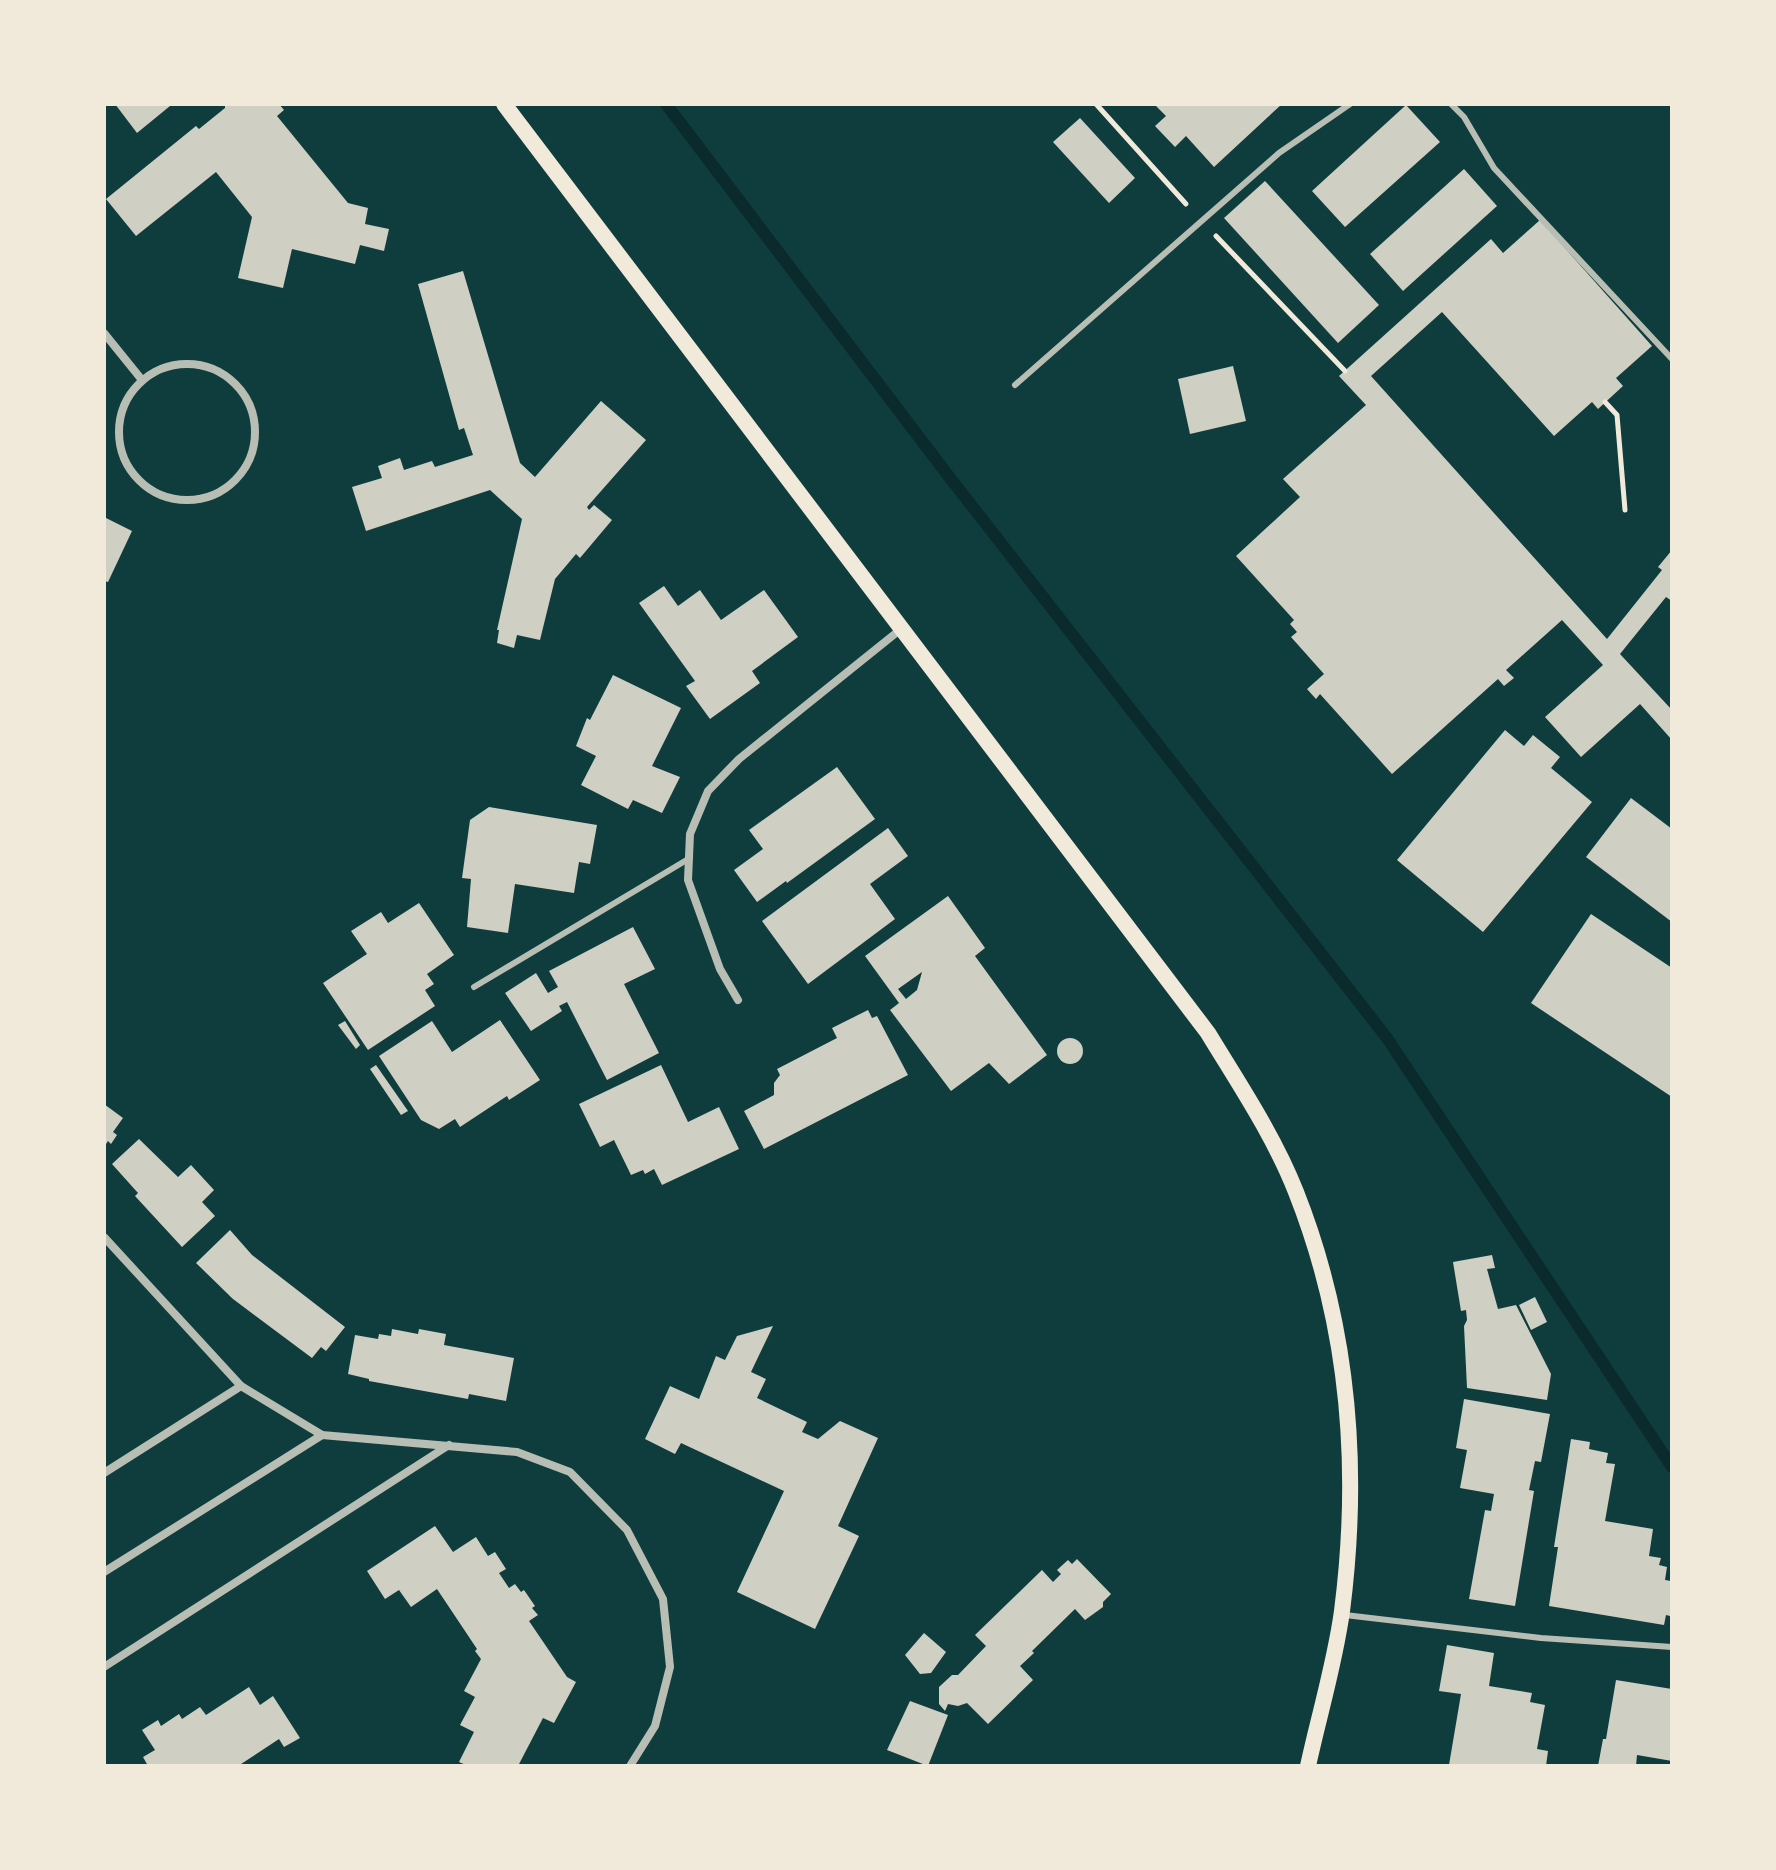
<svg xmlns="http://www.w3.org/2000/svg" width="1776" height="1870" viewBox="0 0 1776 1870" font-family="Signika,sans-serif">
  <rect width="100%" height="100%" fill="#0f3d3e"/>
  <g fill="none" stroke-linecap="round" stroke-linejoin="round">
    <polyline stroke="#0a2a2b" stroke-width="12" points="666,104 947,474 1387,1038 1672,1467"/>
  </g>
  <g fill="#cfcfc3" fill-rule="evenodd">
    <polygon points="115,104 168,104 170,106 137,133"/>
    <polygon points="225,104 279,104 284,110 277,116 348,203 368,208 365,224 389,229 384,251 360,245 355,264 292,249 283,288 238,278 252,217 216,172 136,236 106,199 196,126 199,129 225,108"/>
    <polygon points="1154,104 1282,104 1214,167 1186,136 1175,147 1155,126 1166,116"/>
    <polygon points="1406,105 1440,142 1345,227 1312,191"/>
    <polygon points="1080,118 1135,178 1109,203 1053,142"/>
    <polygon points="1464,169 1497,206 1403,291 1370,254"/>
    <polygon points="1265,181 1379,305 1338,343 1224,218"/>
    <polygon points="1540,220 1652,346 1616,378 1623,386 1598,409 1592,402 1554,436 1442,312 1371,376 1607,639 1662,570 1658,567 1672,550 1672,601 1666,597 1620,654 1672,710 1672,740 1640,704 1581,757 1545,717 1603,665 1562,620 1506,670 1514,678 1504,686 1498,679 1392,774 1320,694 1316,699 1307,689 1324,674 1291,637 1297,632 1290,624 1294,620 1236,556 1300,497 1283,479 1366,405 1339,376 1491,239 1503,253"/>
    <polygon points="463,271 520,463 535,477 601,401 646,440 587,507 589,510 594,505 612,520 580,558 576,554 555,579 540,640 517,635 514,648 497,643 499,630 497,630 522,519 490,490 366,531 352,487 382,478 378,466 400,458 404,470 432,461 435,467 473,455 464,428 459,430 418,284"/>
    <polygon points="1233,366 1246,421 1190,434 1178,379"/>
    <polygon points="104,517 132,531 108,582 104,581"/>
    <polygon points="664,586 678,606 700,590 721,620 764,590 798,637 752,671 760,683 710,719 686,686 695,681 639,603"/>
    <polygon points="613,675 681,708 652,766 680,777 662,813 633,800 628,809 581,785 596,756 576,746 587,718 590,720"/>
    <polygon points="1505,730 1524,746 1533,735 1560,757 1551,768 1592,802 1483,932 1397,860"/>
    <polygon points="837,767 875,819 787,883 786,881 757,902 734,870 763,849 749,830"/>
    <polygon points="1631,798 1672,829 1672,922 1586,857"/>
    <polygon points="489,807 597,825 590,864 579,862 574,893 515,884 508,933 467,927 471,879 462,878 470,820"/>
    <polygon points="888,828 908,856 870,884 895,919 808,984 762,921"/>
    <path d="M948,896L985,948L975,956L1047,1055L1009,1084L989,1063L951,1091L890,1010L899,1003L865,956ZM922,972L917,990L906,999L898,989Z"/>
    <polygon points="419,903 454,955 427,974 434,984 425,990 435,1006 368,1050 323,983 367,954 351,931 381,912 388,923"/>
    <polygon points="1591,914 1672,968 1672,1097 1531,1003"/>
    <polygon points="633,927 655,969 624,984 659,1053 607,1080 567,1002 559,1006 562,1011 531,1031 505,993 536,973 548,993 558,987 549,971"/>
    <polygon points="868,1010 872,1018 877,1016 908,1075 764,1149 744,1111 774,1095 774,1083 780,1075 777,1069 837,1038 832,1028"/>
    <polygon points="500,1020 540,1080 509,1100 507,1096 460,1127 455,1119 439,1129 421,1120 379,1056 432,1021 452,1052"/>
    <polygon points="345,1021 360,1045 356,1049 338,1025"/>
    <circle cx="1070" cy="1051" r="13"/>
    <polygon points="376,1065 408,1111 401,1115 370,1069"/>
    <polygon points="661,1065 688,1122 719,1107 739,1149 662,1185 654,1169 645,1174 643,1170 631,1175 614,1140 600,1147 579,1104"/>
    <polygon points="104,1104 123,1118 113,1132 117,1135 111,1144 108,1141 104,1147"/>
    <polygon points="139,1139 178,1177 191,1165 214,1190 202,1202 215,1216 182,1247 135,1196 138,1193 112,1164"/>
    <polygon points="230,1230 252,1255 345,1327 326,1351 321,1347 312,1358 233,1299 196,1263"/>
    <polygon points="1492,1255 1495,1268 1487,1269 1498,1309 1516,1305 1551,1374 1547,1400 1467,1388 1464,1326 1467,1320 1466,1310 1461,1311 1453,1262"/>
    <polygon points="1535,1297 1547,1322 1531,1330 1519,1305"/>
    <polygon points="773,1326 751,1372 766,1379 757,1398 807,1422 802,1432 818,1439 840,1421 878,1438 838,1526 859,1536 815,1629 737,1592 784,1491 681,1443 675,1454 645,1439 670,1386 699,1399 716,1356 725,1360 737,1336"/>
    <polygon points="392,1329 418,1334 419,1329 446,1334 444,1345 514,1358 506,1401 469,1394 468,1399 369,1381 369,1379 348,1374 355,1335 378,1339 379,1334 391,1336"/>
    <polygon points="1464,1399 1550,1414 1541,1462 1535,1461 1529,1490 1534,1491 1515,1606 1469,1599 1485,1510 1491,1511 1494,1494 1460,1488 1467,1450 1456,1448"/>
    <polygon points="1571,1439 1590,1442 1589,1449 1608,1453 1606,1463 1615,1464 1605,1521 1653,1529 1649,1556 1661,1558 1659,1565 1667,1567 1665,1580 1671,1581 1670,1616 1666,1615 1664,1625 1549,1606 1558,1547 1554,1547"/>
    <polygon points="435,1526 453,1552 476,1537 488,1556 495,1552 506,1569 499,1573 509,1588 515,1584 521,1592 524,1590 535,1606 532,1608 538,1615 529,1621 567,1677 576,1682 554,1723 543,1718 518,1766 468,1766 459,1762 474,1732 460,1725 475,1697 464,1691 481,1659 475,1651 477,1649 437,1589 411,1607 399,1590 385,1599 367,1571"/>
    <polygon points="1077,1559 1111,1594 1103,1602 1103,1607 1085,1620 1075,1609 1032,1651 1034,1653 1020,1666 1033,1680 988,1724 967,1703 958,1706 948,1704 945,1711 939,1704 939,1687 952,1675 958,1675 986,1646 975,1635 1042,1570 1053,1582 1061,1574 1057,1570 1068,1560 1072,1564"/>
    <polygon points="924,1633 946,1652 931,1673 920,1674 905,1655"/>
    <polygon points="1447,1645 1494,1653 1489,1686 1532,1693 1530,1702 1545,1705 1537,1749 1548,1751 1546,1766 1449,1765 1461,1694 1439,1691"/>
    <polygon points="1616,1680 1672,1689 1672,1761 1637,1755 1636,1766 1598,1766 1603,1739 1606,1739"/>
    <polygon points="249,1687 260,1705 273,1696 300,1738 284,1747 279,1739 238,1766 148,1766 143,1757 155,1750 142,1730 158,1720 161,1726 179,1714 182,1719 200,1707 206,1715"/>
    <polygon points="910,1701 948,1715 928,1766 887,1750"/>
  </g>
  <g fill="none" stroke-linecap="round" stroke-linejoin="round">
    <g stroke="#f1e9da" stroke-width="5">
      <polyline points="1096,104 1186,204"/>
      <polyline points="1216,236 1345,371"/>
      <polyline points="1605,402 1617,415 1625,510"/>
    </g>
    <g stroke="#b8beb3" stroke-width="6">
      <polyline points="1451,104 1464,117 1494,168 1672,359"/>
      <polyline points="1015,385 1279,153 1350,104"/>
      <polyline points="474,987 690,858"/>
      <polyline points="1345,1615 1541,1638 1672,1647"/>
    </g>
    <g stroke="#b8beb3" stroke-width="8">
      <polyline points="104,333 142,380"/>
      <circle cx="187" cy="432" r="68"/>
      <polyline points="738,1000 720,969 688,880 690,834 708,791 739,759 901,629"/>
      <polyline points="104,1237 241,1386 322,1435 517,1452 570,1472 627,1530 663,1599 670,1667 655,1726 630,1766"/>
      <polyline points="104,1473 241,1386"/>
      <polyline points="104,1572 322,1435"/>
      <polyline points="104,1667 449,1445"/>
    </g>
    <path stroke="#f1e9da" stroke-width="16" d="M504,104L1208,1033C1239,1084 1274,1136 1296,1192C1349,1326 1360,1470 1342,1611C1335,1663 1319,1715 1308,1766"/>
  </g>
  <rect width="1776" height="1870" fill="none" stroke="#f1e9da" stroke-width="212"/>
</svg>
